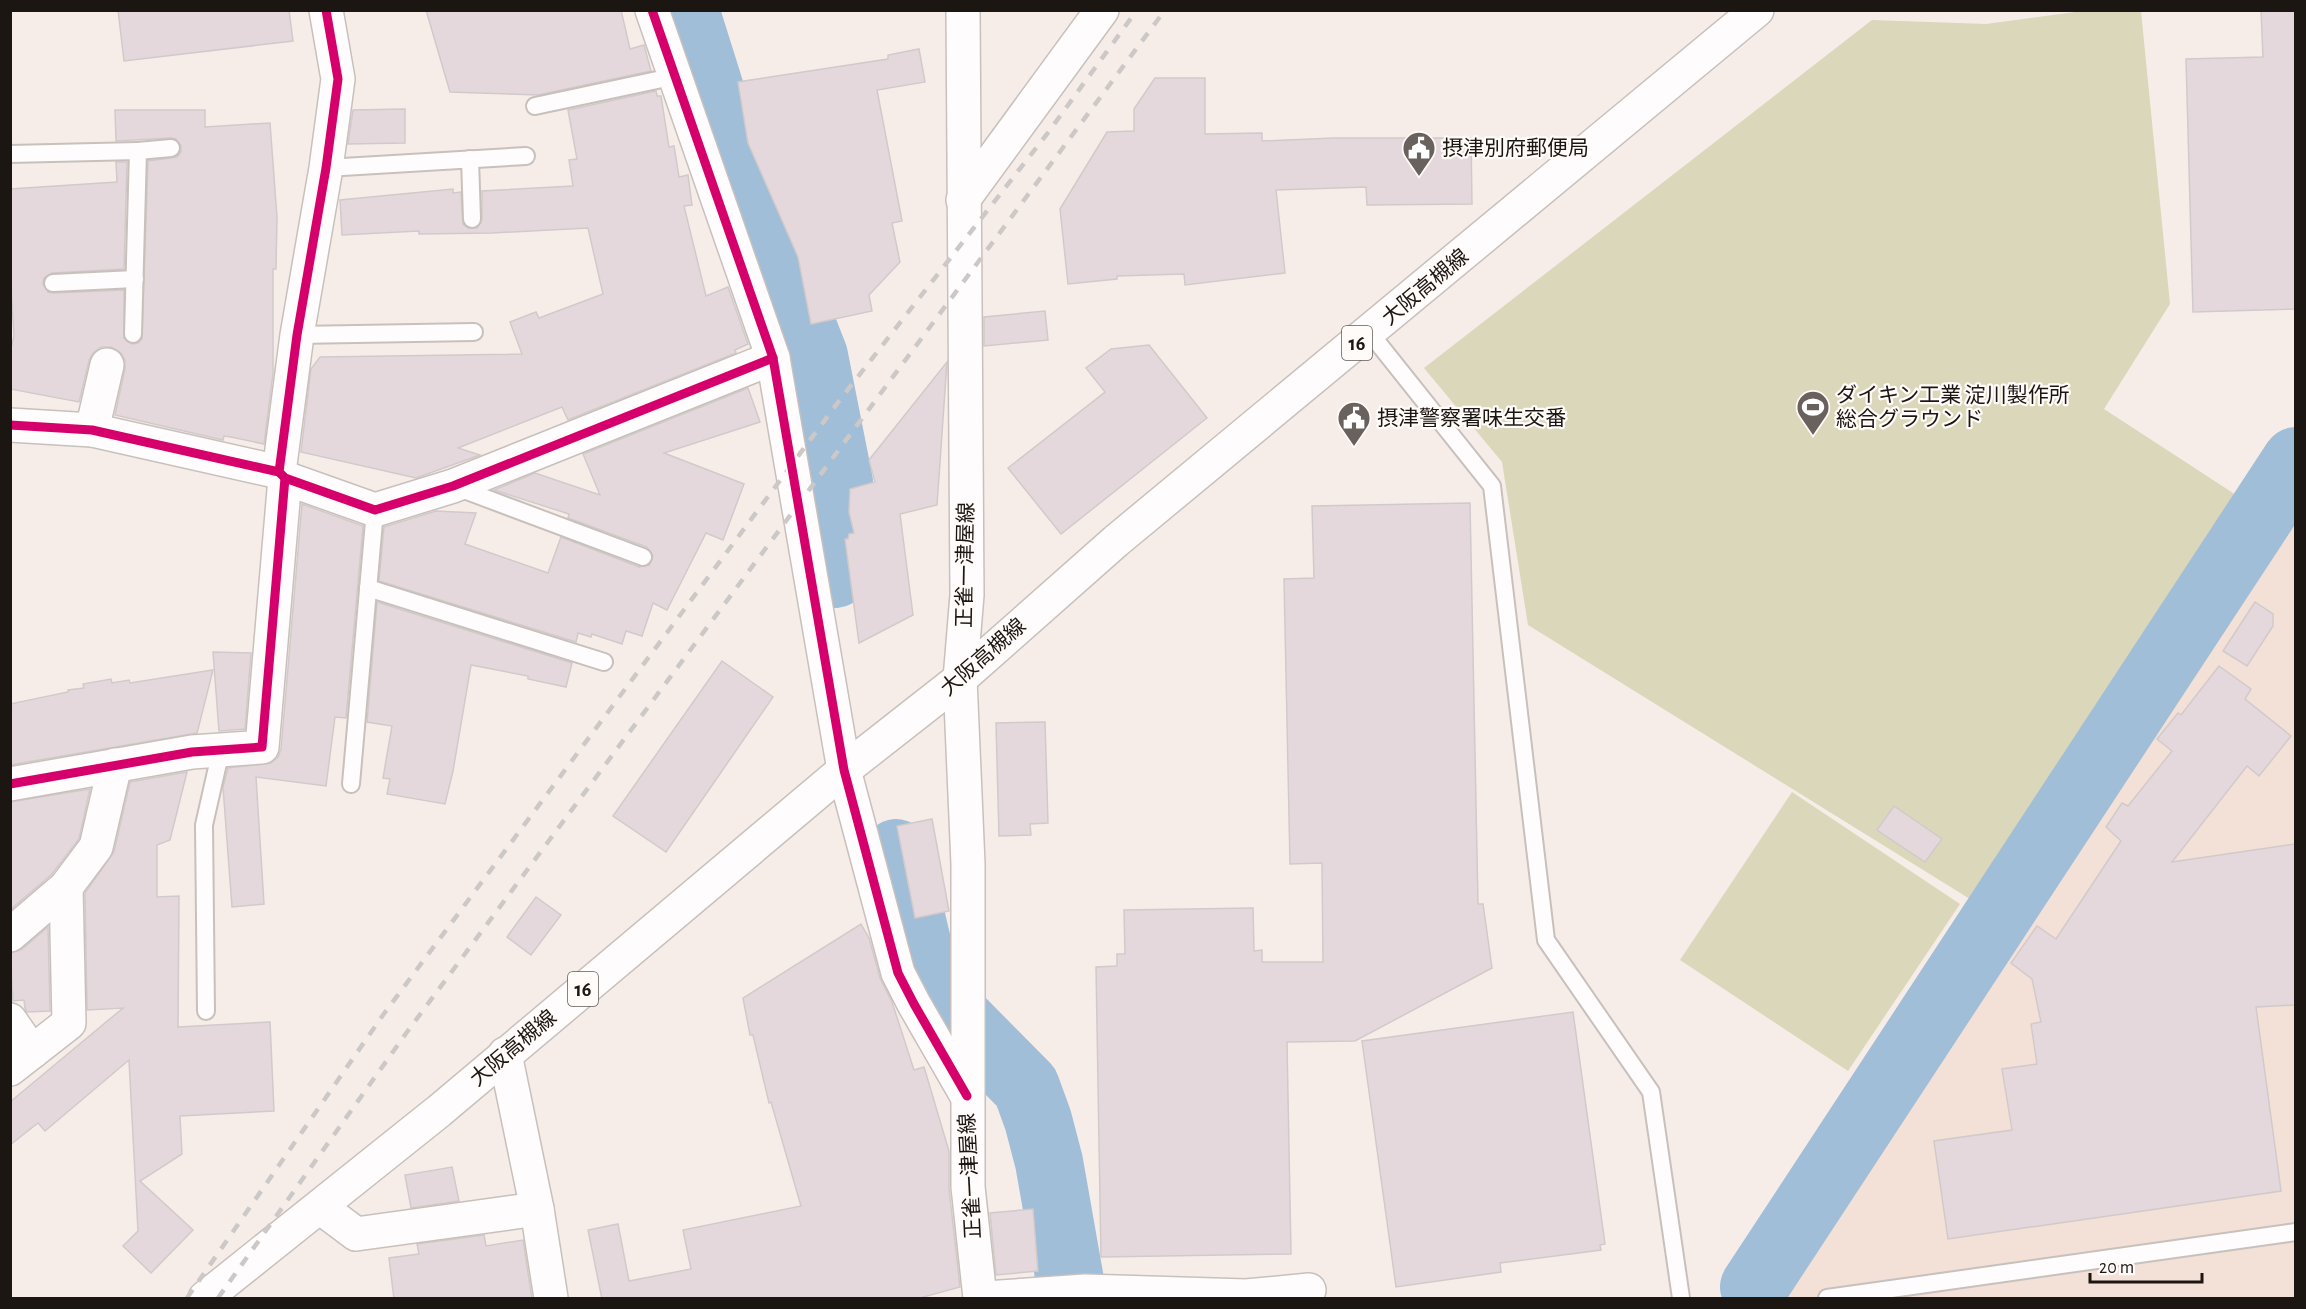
<svg xmlns="http://www.w3.org/2000/svg" width="2306" height="1309" viewBox="0 0 2306 1309" font-family="'Alegreya Sans','Noto Sans JP',sans-serif">
  <rect width="100%" height="100%" fill="#f7ede8"/>
  <polygon fill="#f3e0d7" points="2295,513 2295,1298 1774,1298"/>
  <g fill="#dad7ba">
    <polygon points="2083,11 2141,11 2170,304 2104,409 2253,506 2115,709 1978,904 1528,625 1502,462 1424,368 1872,20 1986,24"/>
    <polygon points="1792,792 1960,904 1848,1071 1680,960"/>
  </g>
  <g fill="none" stroke-linecap="round" stroke-linejoin="round">
    <g stroke="#a0bed8" stroke-width="68">
      <polyline points="685,10 712,96 814,356 839,482 830,530 835,574"/>
      <polyline points="896,853 920,955 942,1002 1026,1087 1038,1120 1049,1162 1073,1298"/>
      <polyline points="1754,1287 2296,461"/>
    </g>
  </g>
  <g fill="#e5d8dd" stroke="#d1caca" stroke-width="1.5">
    <polygon points="118,10 289,10 293,41 124,61"/>
    <polygon points="426,10 621,10 630,49 644,45 651,71 538,95 450,92"/>
    <polygon points="2261,10 2295,10 2295,309 2193,312 2186,59 2263,57"/>
    <polygon points="919,49 925,82 877,90 902,221 892,223 900,262 869,295 872,311 811,324 798,257 748,143 738,82 888,59 888,55"/>
    <polygon points="1155,78 1205,78 1205,134 1262,133 1262,141 1334,138 1471,138 1472,204 1367,205 1366,187 1276,190 1285,273 1185,285 1184,274 1117,276 1117,279 1068,284 1060,209 1107,132 1134,131 1134,109"/>
    <polygon points="656,91 657,96 661,96 669,147 674,146 679,177 688,175 692,205 684,206 706,296 728,287 748,344 735,350 736,353 568,420 562,407 458,448 480,455 416,478 301,452 311,369 320,357 522,354 510,322 536,312 539,318 603,294 588,228 492,233 419,234 419,231 342,235 340,200 453,189 453,193 461,192 463,224 468,228 477,228 482,219 482,191 573,186 569,160 577,159 568,110"/>
    <polygon points="405,109 405,143 348,144 353,110"/>
    <polygon points="115,110 205,110 205,127 270,123 277,217 276,269 273,269 273,373 264,444 231,437 224,436 223,440 115,415 125,369 125,360 120,352 111,347 101,347 93,353 89,361 79,402 10,389 10,353 14,336 10,271 10,189 117,182 116,162 127,162 124,269 52,273 44,278 43,284 48,292 54,293 124,290 124,338 132,344 138,343 142,339 148,161 177,157 181,152 181,146 176,139 171,138 116,141"/>
    <polygon points="1045,311 1048,340 984,346 984,317"/>
    <polygon points="1149,345 1207,418 1061,534 1008,468 1105,392 1086,368 1111,349"/>
    <polygon points="947,362 937,505 900,514 913,615 859,643 845,539 848,539 849,534 854,533 849,512 850,489 875,482 869,460"/>
    <polygon points="748,388 760,422 664,453 744,484 723,540 706,533 667,610 653,603 642,636 626,631 622,644 592,634 591,637 578,633 576,642 379,581 384,527 436,511 476,513 465,544 548,573 561,537 639,567 649,565 653,556 647,547 568,518 569,514 494,490 535,473 600,495 583,454"/>
    <polygon points="1470,503 1478,904 1483,904 1492,968 1355,1041 1287,1042 1291,1254 1101,1257 1096,967 1117,966 1117,954 1125,954 1124,910 1253,908 1254,951 1262,950 1262,962 1323,962 1322,863 1290,864 1284,579 1314,578 1312,506"/>
    <polygon points="302,504 363,526 346,718 335,717 326,786 256,777 264,904 232,907 223,787 228,768 271,763 278,757 281,749"/>
    <polygon points="377,602 572,663 566,687 528,679 528,676 471,665 453,771 445,804 387,794 390,779 383,778 392,726 367,722"/>
    <polygon points="2255,602 2273,614 2273,626 2247,666 2223,651"/>
    <polygon points="213,652 251,653 245,729 219,731"/>
    <polygon points="722,661 773,697 666,852 613,816"/>
    <polygon points="2219,666 2251,689 2245,699 2291,736 2259,776 2247,766 2172,862 2295,844 2295,1005 2256,1007 2281,1191 1948,1239 1934,1141 2012,1130 2002,1069 2037,1064 2031,1024 2041,1022 2032,979 2011,963 2037,926 2056,939 2121,841 2106,827 2122,803 2128,806 2172,751 2157,739 2178,713 2181,715"/>
    <polygon points="213,670 197,733 10,765 10,704 68,692 68,690 84,688 83,684 111,679 112,683 129,680 130,683"/>
    <polygon points="1045,722 1048,823 1030,824 1031,835 999,836 996,723"/>
    <polygon points="187,772 170,840 157,845 157,897 179,896 178,1027 270,1022 274,1111 180,1116 182,1154 140,1181 193,1230 151,1273 123,1246 138,1231 129,1060 45,1131 38,1123 10,1145 10,1102 123,1008 87,1010 85,893 114,852 130,782"/>
    <polygon points="90,789 79,839 52,874 10,910 10,802"/>
    <polygon points="1894,806 1942,839 1925,862 1877,830"/>
    <polygon points="932,819 949,911 915,918 897,826"/>
    <polygon points="536,897 561,915 531,955 507,937"/>
    <polygon points="861,924 869,938 880,978 892,1002 914,1070 924,1067 949,1151 949,1189 960,1287 916,1299 602,1299 588,1230 618,1224 629,1281 691,1269 683,1230 801,1206 771,1102 769,1103 753,1035 750,1035 743,998"/>
    <polygon points="48,927 50,1011 27,1012 25,1008 24,1000 13,1001 10,953 22,949"/>
    <polygon points="1573,1012 1605,1244 1600,1245 1601,1250 1500,1263 1501,1272 1396,1287 1362,1041"/>
    <polygon points="452,1167 459,1201 411,1208 405,1175"/>
    <polygon points="1033,1209 1038,1271 996,1275 990,1213"/>
    <polygon points="484,1235 486,1246 523,1240 532,1299 394,1299 389,1258 419,1254 417,1244"/>
  </g>
  <g fill="none" stroke-linecap="round" stroke-linejoin="round">
    <defs>
      <g id="service">
        <polyline points="535,106 676,76"/>
        <polyline points="138,151 171,148"/>
        <polyline points="10,154 138,151 133,334"/>
        <polyline points="470,159 472,219"/>
        <polyline points="326,168 526,156"/>
        <polyline points="53,283 135,279"/>
        <polyline points="1370,333 1492,486 1546,940 1651,1092 1681,1298"/>
        <polyline points="297,335 474,332"/>
        <polyline points="456,487 643,557"/>
        <polyline points="368,588 604,662"/>
        <polyline points="351,784 375,510"/>
        <polyline points="206,1011 204,825 221,750"/>
        <polyline points="1827,1298 2296,1232"/>
      </g>
      <g id="minor">
        <polyline points="652,10 773,358 844,770 898,973 914,1004 967,1096"/>
        <polyline points="963,200 1102,10"/>
        <polyline points="10,425 92,430 279,472 285,478 375,510 453,486 773,358"/>
        <polyline points="92,430 107,365"/>
        <polyline points="279,472 297,335 326,168 338,79 326,10"/>
        <polyline points="10,784 192,752 262,747 285,478"/>
        <polyline points="10,935 66,887 96,847 115,765"/>
        <polyline points="10,1020 32,1052"/>
        <polyline points="505,1054 537,1209 551,1298"/>
        <polyline points="10,1069 69,1023 66,887"/>
        <polyline points="320,1207 356,1234 537,1209"/>
        <polyline points="985,1298 1085,1291 1246,1296 1309,1290"/>
      </g>
      <polyline id="secondary" points="963,10 967,595 960,679 968,864 968,1187 980,1298"/>
      <polyline id="primary" points="205,1298 439,1111 844,770 960,679 1116,541 1757,10"/>
    </defs>
    <use href="#service" stroke="#c8c0bc" stroke-width="20"/>
    <use href="#minor" stroke="#c8c0bc" stroke-width="36"/>
    <use href="#secondary" stroke="#c8c0bc" stroke-width="36"/>
    <use href="#primary" stroke="#c8c0bc" stroke-width="36"/>
    <use href="#service" stroke="#fefcfc" stroke-width="16"/>
    <use href="#minor" stroke="#fefcfc" stroke-width="33"/>
    <use href="#secondary" stroke="#fefcfc" stroke-width="33"/>
    <use href="#primary" stroke="#fefcfc" stroke-width="33"/>
    <g stroke="#ccc8c7" stroke-width="4.5" stroke-dasharray="10 10" stroke-linecap="butt">
      <polyline points="187,1298 383,1015 839,401 1047,134 1137,10"/>
      <polyline points="218,1298 407,1032 1165,10"/>
    </g>
    <defs>
      <g id="cycleway">
        <polyline points="652,10 773,358 844,770 898,973 914,1004 967,1096"/>
        <polyline points="10,425 92,430 279,472 285,478 375,510 453,486 773,358"/>
        <polyline points="279,472 297,335 326,168 338,79 326,10"/>
        <polyline points="10,784 192,752 262,747 285,478"/>
      </g>
    </defs>
    <use href="#cycleway" stroke="#fffbf9" stroke-width="13"/>
    <use href="#cycleway" stroke="#d6006c" stroke-width="9"/>
  </g>
  <defs>
    <symbol id="civic-pin" viewBox="-11 -11 22 30"><path d="M0 17L-7.5 6A9.5 9.5 0 1 1 7.5 6Z" fill="#69615e" stroke="#fffbf9"/><path d="M-.6-6.5H3V-4.5H.6V-3L4-1V1h2V6H-6V1h2V-1L-.6-3ZM-1.2 2.5V6h2.4V2.5Z" fill="#fff"/></symbol>
    <symbol id="stadium-pin" viewBox="-11 -11 22 30"><path d="M0 17L-7.5 6A9.5 9.5 0 1 1 7.5 6Z" fill="#69615e" stroke="#fffbf9"/><path d="M0-5a6.5 5 0 1 0 0 10a6.5 5 0 1 0 0-10ZM-3.5-1.8h7v3.6h-7Z" fill="#fff"/></symbol>
  </defs>
  <g fill-rule="evenodd">
    <use href="#civic-pin" x="1400" y="129" width="38" height="52"/>
    <use href="#stadium-pin" x="1794" y="388" width="38" height="52"/>
    <use href="#civic-pin" x="1335" y="399" width="38" height="52"/>
  </g>
  <g text-anchor="middle" stroke-width="4.5" stroke-linejoin="round" paint-order="stroke">
    <g fill="#fffbf9" stroke="#605b58" stroke-width="1.5">
      <rect x="1342" y="326" width="30" height="34" rx="4.5"/>
      <rect x="568" y="972" width="30" height="34" rx="4.5"/>
    </g>
    <g font-size="20" font-weight="bold" fill="#1c1613">
      <text x="1357" y="350">16</text>
      <text x="583" y="996">16</text>
    </g>
    <g font-size="21" fill="#1c1613" stroke="#fffbf9" text-anchor="start">
      <text x="1442" y="155">摂津別府郵便局</text>
      <text x="1836" y="402">ダイキン工業 淀川製作所<tspan x="1836" dy="24">総合グラウンド</tspan></text>
      <text x="1377" y="425">摂津警察署味生交番</text>
    </g>
    <g font-size="21" fill="#1c1613" stroke="#fffbf9">
      <text transform="translate(1425 287) rotate(-40)" y="7">大阪高槻線</text>
      <text transform="translate(965 565) rotate(-89)" y="7">正雀一津屋線</text>
      <text transform="translate(983 657) rotate(-41)" y="7">大阪高槻線</text>
      <text transform="translate(513 1048) rotate(-40)" y="7">大阪高槻線</text>
      <text transform="translate(970 1176) rotate(-93)" y="7">正雀一津屋線</text>
    </g>
  </g>
  <rect width="2306" height="1309" fill="none" stroke="#1c1613" stroke-width="24"/>
  <path d="M2090 1273v9h112v-9" fill="none" stroke="#1c1613" stroke-width="3"/>
  <text x="2099" y="1273" font-size="18" fill="#1c1613" stroke="#fffbf9" stroke-width="4.5" paint-order="stroke">20 m</text>
</svg>
